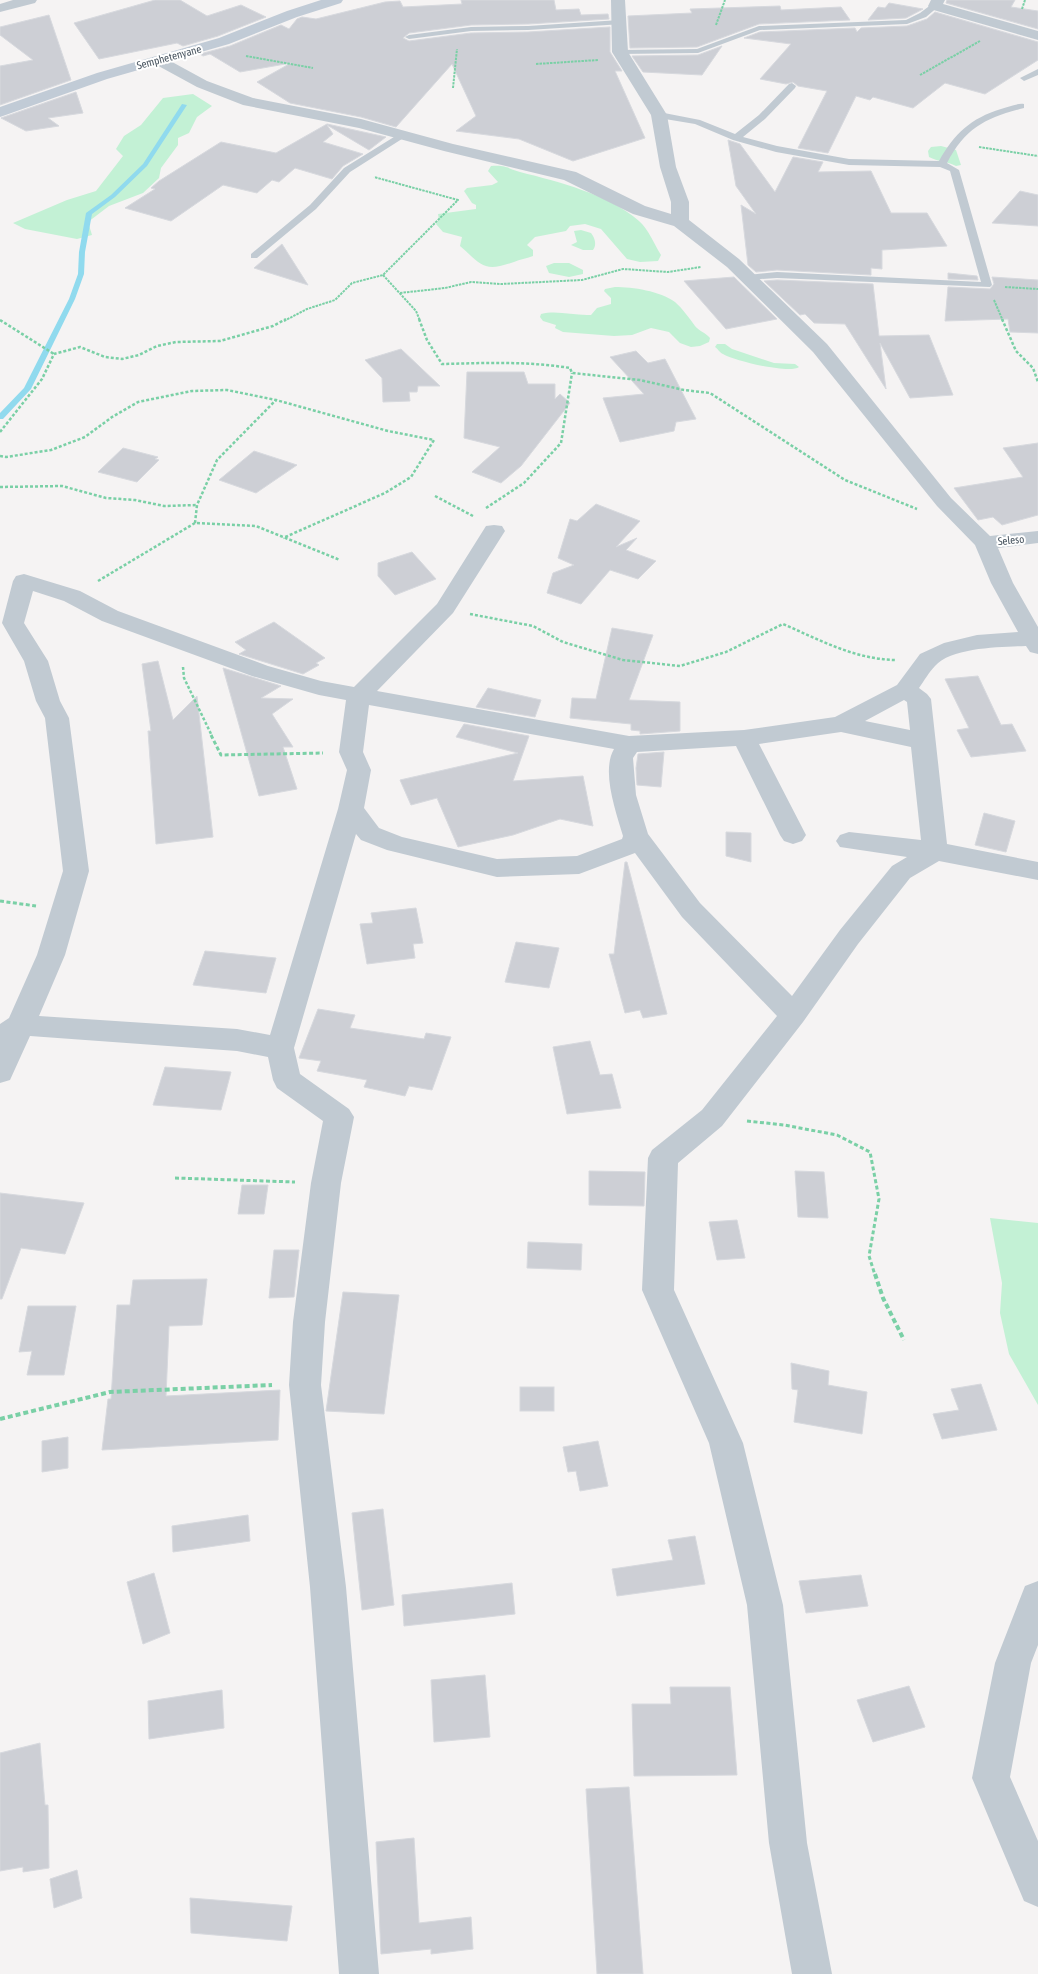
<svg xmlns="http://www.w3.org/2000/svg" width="1038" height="1974" font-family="'Asap Condensed',sans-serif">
<rect width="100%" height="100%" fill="#f5f3f3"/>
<g fill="#c3f1d5">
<path d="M193 94 212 106 197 117 189 133 178 138V145L161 168 159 178 143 193 109 206 88 222 92 235 77 239 25 229 13 223 67 200 96 191 123 156 116 149 124 136 141 125 163 98Z"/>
<path d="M941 146 956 150 961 165 956 166C947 161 938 162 929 157L928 151 931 147Z"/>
<path d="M491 166C507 165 506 168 520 172 559 182 608 194 639 221 649 230 654 244 661 255L658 261 640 262 627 259 601 229 585 224 570 226 566 231 535 237 527 245 533 250V256C526 259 520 259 514 262 483 273 482 265 460 246L462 237 443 232 436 224 439 220 438 214 476 209V205L472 203 464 191 467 188 492 185 498 182 488 171Z"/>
<path d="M581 230 591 233C595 238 597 245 593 250H583L571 245 577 242 574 231Z"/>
<path d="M554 263H569L583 270V274L569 277 549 273 546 266Z"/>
<path d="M615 287C633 287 660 291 675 302 683 309 689 318 695 326 699 331 706 333 710 338L709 342 700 346 691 347 680 343 669 332 651 328 632 335 614 336 563 332 555 328 556 325 543 321 540 317 541 314C558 310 574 316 591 315L597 308 611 304V298L604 291 605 289Z"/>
<path d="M717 344H725L732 349 774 363 795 364 799 367C790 374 734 361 723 354 720 353 718 349 715 347Z"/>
<path d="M990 1218 1038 1223V1405L1009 1354 1000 1313 1002 1283Z"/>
</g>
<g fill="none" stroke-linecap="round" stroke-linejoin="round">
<path fill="#90daee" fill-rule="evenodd" d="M182 104 187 105 147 166 115 197 92 214 85 252 84 274 75 299 31 389 3 419H0V413L24 388 69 299 78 274 79 252 86 213 111 195 143 164Z"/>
</g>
<g fill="#cdcfd5" stroke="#d7d9de">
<path d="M155 0H180L207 16 241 5 266 17 218 36 183 46 177 43 99 59 74 23Z"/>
<path d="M461 0H554L556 10 579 9 581 15 608 14 609 19 528 24 471 25 409 33 403 38 409 41 471 33 528 32 610 27V52L622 71H615L645 138 573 161 519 139 456 131 476 116 452 64 396 127 361 117 290 103 257 82 291 63 240 72 210 54 203 56 200 54 230 46 281 25 289 29 297 19 302 17 316 19 385 2 400 1 403 7 462 4Z"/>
<path d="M947 0H1015L1011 7 1038 11V29L946 3Z"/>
<path d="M889 3 923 9 906 18 868 20 878 7 885 8Z"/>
<path d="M780 6 781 10 841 7 850 20 759 24 697 47 630 48 628 16 692 13 690 9Z"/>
<path d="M935 12 1038 42V60L985 94 945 83 913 108 873 97 870 100 856 96 828 153 798 148 827 91 798 86 793 82 786 84 760 79 791 44 744 38 760 32 855 28 857 32 861 28 907 26 927 19Z"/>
<path d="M49 15 71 80 0 105V66L33 60 0 35V27Z"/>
<path d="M722 46 702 75 643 72 632 56 698 55Z"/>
<path d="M76 92 83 113 48 118 59 126 26 131 1 118Z"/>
<path d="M327 124 386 137 369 150 327 125 333 134 323 142 363 154 343 166 332 179 295 168 279 182 272 180 257 193 223 185 171 221 125 208 155 189 151 188 159 181 221 142 276 153Z"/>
<path d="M728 140 740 144 775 192 793 157 823 162 818 172 871 171 891 213H927L947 246 882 250V269L871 268V275L777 270 756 272 748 265 741 205 756 214 736 186Z"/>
<path d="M1020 191 1038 195V226L992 223Z"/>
<path d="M282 244 308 285 254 268Z"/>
<path d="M948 273 977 276 978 280 948 279Z"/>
<path d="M734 277 777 319 726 329 684 281Z"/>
<path d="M992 277 1038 280V333L1010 332 1008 319 945 321 948 287 990 289 994 284Z"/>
<path d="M777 280 873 284 879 336 929 335 953 395 910 398 880 343 886 389 845 324 814 323 805 314 800 315 764 281Z"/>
<path d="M401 349 440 386H418L417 392H409L410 401 383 402 382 378 365 360Z"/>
<path d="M636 351 648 363 665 359 696 419 676 422 674 431 620 442 603 398 644 394 610 357Z"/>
<path d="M467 372H524L528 384H555V399L560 394 570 403 521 466 501 483 472 472 500 447 464 438Z"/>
<path d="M1038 443V515L1002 525 993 517 978 520 954 488 1023 477 1003 448Z"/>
<path d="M123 448 158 457 155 459 159 460 137 482 98 472Z"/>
<path d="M254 451 297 465 256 493 219 480Z"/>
<path d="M596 504 640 521 616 547 637 538 626 550 656 561 638 579 610 570 581 604 547 593 553 573 574 565 558 558 570 519 577 521Z"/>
<path d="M412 552 436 579 395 595 378 576V563Z"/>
<path d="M274 622 325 658 316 663 319 665 303 674 239 654 246 650 235 642Z"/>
<path d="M612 628 653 635 629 700 680 702V731L640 734V731L631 730V724L570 718 572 698 596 699Z"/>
<path d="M158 661 173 720 197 696 213 837 156 844 148 731H151L142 664Z"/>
<path d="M223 668 281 686 261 698 293 699 272 714 293 747H283L297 789 259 796Z"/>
<path d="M978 676 1001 725 1012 724 1026 751 971 757 957 730 969 728 945 679Z"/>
<path d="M488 688 541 700 535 717 476 707Z"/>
<path d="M464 724 529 736 513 781 583 776 593 826 560 819 513 835 458 847 437 798 411 805 400 780 518 753 456 737Z"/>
<path d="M664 752 661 787 637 785 636 768 638 754Z"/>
<path d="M984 813 1015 821 1006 852 975 845Z"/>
<path d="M726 832 751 833V862L726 856Z"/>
<path d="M625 862H627L667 1014 643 1018 640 1010 625 1013 609 954H614Z"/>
<path d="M416 908 423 943 413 944 415 958 367 964 360 924 373 923 371 913Z"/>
<path d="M516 942 559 948 549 988 505 982Z"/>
<path d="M205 951 276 958 266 993 193 985Z"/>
<path d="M318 1009 355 1015 350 1028 424 1039 426 1033 451 1037 432 1090 409 1086 405 1096 364 1087 367 1080 317 1071 321 1061 299 1058Z"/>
<path d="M590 1041 600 1075 612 1074 621 1108 567 1114 553 1047Z"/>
<path d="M165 1067 231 1072 221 1110 153 1105Z"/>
<path d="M589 1171 645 1172 644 1206 589 1205Z"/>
<path d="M795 1171 824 1172 828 1218 798 1217Z"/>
<path d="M242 1185H268L264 1214H238Z"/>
<path d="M0 1193 84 1203 65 1254 21 1248 2 1299H0Z"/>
<path d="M737 1220 745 1258 717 1260 709 1222Z"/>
<path d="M528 1242 582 1244 581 1270 527 1268Z"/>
<path d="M274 1250H299L294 1297 269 1298Z"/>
<path d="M207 1279 202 1325 169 1326 166 1396 280 1390 278 1440 102 1450 108 1399H111L117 1305H130L133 1280Z"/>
<path d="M343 1292 399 1295 384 1414 326 1411Z"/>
<path d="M28 1306H76L64 1375H27L32 1351 19 1352Z"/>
<path d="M791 1363 829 1371 828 1385 867 1392 862 1434 794 1422 798 1390 792 1389Z"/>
<path d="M981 1384 997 1430 942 1439 933 1414 959 1410 951 1389Z"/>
<rect x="520" y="1387" width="34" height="24"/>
<path d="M68 1437V1468L42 1472V1441Z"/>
<path d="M598 1441 608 1486 580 1491 576 1471 568 1472 563 1447Z"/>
<path d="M383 1509 394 1605 362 1610 352 1513Z"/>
<path d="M248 1515 250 1541 173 1552 172 1526Z"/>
<path d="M695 1536 705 1584 617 1596 612 1569 673 1560 668 1540Z"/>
<path d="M154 1573 170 1633 143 1644 127 1582Z"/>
<path d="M861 1575 868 1606 806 1613 799 1581Z"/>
<path d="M512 1583 515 1614 404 1626 402 1595Z"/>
<path d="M485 1675 490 1737 434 1742 431 1680Z"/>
<path d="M909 1686 925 1727 873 1742 857 1700Z"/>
<path d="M670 1687H730L737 1775 634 1776 632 1704H671Z"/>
<path d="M222 1690 224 1728 149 1739 148 1701Z"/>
<path d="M40 1743 45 1805H48L49 1868 23 1872V1867L0 1871V1753Z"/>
<path d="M629 1787 643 1974H597L586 1789Z"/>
<path d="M414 1838 419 1923 471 1917 473 1949 431 1954V1949L381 1954 376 1842Z"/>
<path d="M77 1870 82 1898 54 1908 50 1879Z"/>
<path d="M190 1898 292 1906 287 1941 191 1933Z"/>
</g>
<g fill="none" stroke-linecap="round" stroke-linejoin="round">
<g stroke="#7ad0a6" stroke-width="2" stroke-dasharray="2.5 1" stroke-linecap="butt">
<path d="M1022 9 1025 0"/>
<path d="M716 25 725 0"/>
<path d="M246 56 313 68"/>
<path d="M536 64 598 60"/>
<path d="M920 75 980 41"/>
<path d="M453 88 457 49"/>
<path d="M979 147 1038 156"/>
<path d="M383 275 416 311 420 321"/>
<path d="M1005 287 1038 289"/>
<path d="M400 293 445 288 471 282 501 284 582 280 623 269 668 272 701 267"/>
<path d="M994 300 1003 321"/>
<path d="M284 321 307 309 335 300 352 283 383 275 458 200 374 177"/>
</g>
<g stroke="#7ad0a6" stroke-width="2.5" stroke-dasharray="3 2" stroke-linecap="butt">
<path d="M419 319 427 340 442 364C485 363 527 361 570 368L572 373 640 380 684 390 710 393 845 480 917 509"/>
<path d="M1002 319 1016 351 1033 368 1038 382"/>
<path d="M0 320 54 354"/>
<path d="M0 432 42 379 54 354 80 347 105 357 122 359 139 355 157 346 176 342 220 341 273 326 286 319"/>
<path d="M0 456 6 457 51 450 85 437 112 417 138 402 192 391 227 390 276 400 388 431 434 440 411 477 385 493 283 538"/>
<path d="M0 487 62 486 106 498 135 500 164 506 197 505"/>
<path d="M435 496 473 516"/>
<path d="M486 508 524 483 561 443 572 373"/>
<path d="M195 523 197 505 217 460 276 400"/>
<path d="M98 581 195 523 256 526 340 560"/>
<path d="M470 614 533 626 563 642 623 660 680 666 726 652 783 624C820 640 854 659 895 660"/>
<path d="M183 667 184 678 212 736"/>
</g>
<g stroke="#7ad0a6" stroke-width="3" stroke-dasharray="4 2.5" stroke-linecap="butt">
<path d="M211 735 221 755 323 753"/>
<path d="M0 901 36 906"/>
<path d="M747 1121 784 1125 837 1135 870 1152 879 1199 869 1256 875 1275"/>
<path d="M175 1178 295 1182"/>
</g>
<g stroke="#7ad0a6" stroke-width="4" stroke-dasharray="5 3" stroke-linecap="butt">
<path d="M875 1274 883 1298 904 1340"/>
<path d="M0 1419 110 1392 272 1385"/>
</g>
<g fill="#c1cad2" fill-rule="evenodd">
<path d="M932 4 939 6 926 17 907 24 760 30 698 53 620 54 616 52 620 50 697 49 759 26 906 20 920 13Z"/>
<path d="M620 20 624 22 623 24 528 30 471 31 409 39 405 37 409 35 471 27 528 26Z"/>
<path d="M1038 69V75L1024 81 1020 78Z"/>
<path d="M792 83 796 86 795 88 765 119 743 137 777 146 849 159 939 161C954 134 971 118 1001 109 1008 107 1017 103 1024 104V108C986 118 966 127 947 163L959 170 992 285 990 287 777 278 745 280V276L748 275 777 272 981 282 950 171 940 167 849 165 776 152 733 140 695 124 659 118 655 115 659 112 700 120 735 134 759 115 789 84Z"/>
<path d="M402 132 406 135 405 137 350 172 316 209 257 258H251V254L310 205 344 168Z"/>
</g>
<g fill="#c1cad2" fill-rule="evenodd">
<path d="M13 0H37L35 3 0 12V4Z"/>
<path d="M611 0H625L628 52 667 115 676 167 689 202V220L739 259 827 344 951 498 990 536 1038 531V543L998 548 1013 583 1038 627V654L1030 652 1026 646C1002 647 952 647 935 666 929 672 924 681 919 688L927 694 931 699 947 844 1038 862V880L939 861 910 878 858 944 803 1022 722 1126 678 1163 674 1290 743 1443 783 1605 807 1843 832 1974H792L769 1843 747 1605 709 1443 642 1290 648 1158 652 1150 702 1110 777 1016 682 917 635 853 579 874 497 877 387 850 361 840 356 834 294 1048 300 1074 349 1109 354 1117 341 1183 325 1322 321 1385 346 1587 379 1974H339L310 1587 289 1385 293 1322 311 1183 323 1121 277 1088 273 1080 268 1057 237 1051 30 1036 10 1080 0 1083V1024L9 1018 37 955 63 871 45 718 36 701 24 661 2 623 13 581 16 576 24 574 80 591 118 611 268 666 321 681 354 687 437 604 486 526 494 525 502 526 505 531 453 613 377 691 629 736 744 730 835 717 897 685 920 654 944 643 977 635 1018 632 991 583 975 545 937 506 813 352 727 267 674 226 633 214 564 180 444 151 359 128 243 105 197 87 153 63 150 60 153 57H163L207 81 253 98 361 119 453 144 576 172 645 206 671 214V202L660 167 651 115 612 52ZM33 591 64 601 102 621 252 676 319 695 346 700 339 752 347 770 338 809 270 1035 237 1029 39 1016 65 955 89 871 69 718 60 701 48 661 24 623ZM904 700 907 702 910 730 865 721ZM369 705 614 749C601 771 616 812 623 836L622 839 577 856 497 859 402 837 379 828 364 808 371 770 363 752ZM841 732 911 747 921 840 849 832 840 835 836 841 840 847 907 857 892 866 840 930 792 996 700 903 648 834 636 795 633 758 637 752 736 746 780 835 784 841 793 844 802 841 806 835 759 744Z"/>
<path d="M931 0H945L943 4 1038 31V40L930 9 928 6Z"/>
<path d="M1038 1581V1645L1031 1663 1010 1777 1038 1841V1907L1024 1901 972 1778 995 1663 1025 1586Z"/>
</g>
<path fill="#c1cbd6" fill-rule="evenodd" d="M321 0H343L341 3 297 17 229 44 107 79 0 117V107L97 73 219 38 287 11Z"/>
</g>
<g text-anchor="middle" stroke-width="4" stroke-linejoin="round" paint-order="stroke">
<g font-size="11" fill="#4a5661" stroke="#fff">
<text transform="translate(169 57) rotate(-15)" y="4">Semphetenyane</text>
<text transform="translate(1011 540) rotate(-6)" y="4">Seleso</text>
</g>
</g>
</svg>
